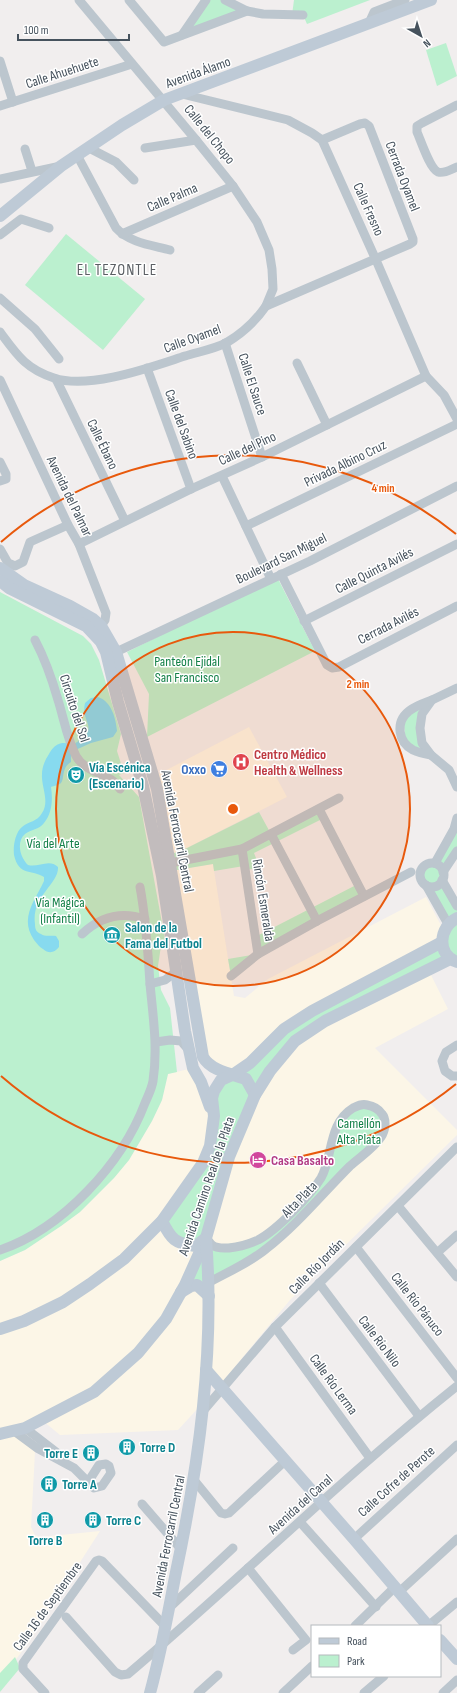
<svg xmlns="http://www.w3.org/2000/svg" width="457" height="1693" font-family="'Sofia Sans Condensed',sans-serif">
<rect width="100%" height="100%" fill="#f1eeee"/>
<g fill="#fcf6e7">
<path d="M249 727 287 797 187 848 169 855 153 777Z"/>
<path d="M213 864 234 996 245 998 268 979 426 897 444 931 443 934 234 1074 210 1065 171 871Z"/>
<path d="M428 969 448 1009 375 1048 457 1130V1135L290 1300 219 1386 207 1372 200 1406 178 1430 60 1435 42 1420 12 1432 35 1452 31 1527 35 1535 41 1537 100 1531 29 1642 17 1658 0 1675V1261L25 1250 61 1226 80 1212 114 1178 129 1160 152 1121 162 1100 168 1074 193 1068 214 1116 255 1095 295 1041Z"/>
</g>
<g fill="#bbf0cf">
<path d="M206 0H225L247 11 182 35Z"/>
<path d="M294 0H370L307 24 303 15H292Z"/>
<path d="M446 43 457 76 437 86 426 50Z"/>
<path d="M66 234 145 299 103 350 25 285Z"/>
<path d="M277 577 315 651 147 737 149 694 127 652Z"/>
<path d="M0 592 83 636 91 644 99 660 121 734 117 751 124 773 119 775 139 797 166 945 161 946 158 966 161 990 170 1008 177 1072 168 1074 162 1100 152 1121 129 1160 114 1178 80 1212 61 1226 25 1250 0 1261Z"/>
<path d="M420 706V728L431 755 406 744 403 717Z"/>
<path d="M319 809 324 818 254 853 260 868 245 870 244 866 214 871 213 864 171 871 169 855 187 848 259 812 271 834Z"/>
<path d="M457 818V851L443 877 457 906V962L454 961 295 1041 255 1095 206 1238 212 1246 258 1240 315 1187 329 1151 350 1110 375 1107 384 1129 289 1230 209 1283 191 1286 205 1239 184 1245 162 1221 203 1163 217 1085 284 1029 442 942 446 927 421 880C418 871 422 864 431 863Z"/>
<path d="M358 884 364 896 317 921 231 976 228 959 258 954 255 937Z"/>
<path d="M15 1657 20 1668 0 1692V1673Z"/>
</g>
<path fill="#87daef" d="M98 697C111 701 116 718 117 731L113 737 91 743 71 752V762C61 768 65 778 61 783 59 785 54 786 51 787 53 800 52 813 44 823 39 830 31 829 25 834 16 842 20 857 28 865 38 868 49 858 58 867 59 884 31 896 35 924 35 929 36 932 41 934 45 937 51 935 56 936L59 941V947C54 953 49 954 43 949 39 947 37 943 34 940 19 918 35 901 44 881V877C32 869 19 877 14 855 13 846 15 833 22 827 29 821 37 822 42 813 50 801 41 787 42 774 42 767 45 760 49 754 51 750 55 745 59 744 63 742 70 744 74 744 102 727 80 724 85 703L91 698Z"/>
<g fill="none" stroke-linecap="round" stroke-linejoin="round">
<g stroke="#bcc6ce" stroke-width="9">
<path d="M79 0 196 140 233 186 257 222 269 250 272 269 273 289 266 306"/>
<path d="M129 0 164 42 247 11 225 0"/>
<path d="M247 11 263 14 303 15"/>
<path d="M369 23 374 12 405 0"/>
<path d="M182 35 206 0"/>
<path d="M0 61 13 102"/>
<path d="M182 94 288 120 312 133 322 140 376 260 426 376 444 395 457 419"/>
<path d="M457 105 422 123 417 126V132C421 141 430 169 438 172 445 174 451 169 457 167"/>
<path d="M0 106 132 64"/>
<path d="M89 148 116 162 134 180"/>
<path d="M145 148 196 140"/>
<path d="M25 149 32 171"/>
<path d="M77 155 116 228C130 243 151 245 170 250"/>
<path d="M0 179 61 166"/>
<path d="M122 234 233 186"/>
<path d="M0 235 21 219 49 228"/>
<path d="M0 298 35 329 59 359"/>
<path d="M0 332C17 355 26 369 54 378 89 390 151 367 185 356 198 352 214 349 226 343 243 333 255 322 266 306L410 244 413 242V239L369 126 365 123 360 124 322 140"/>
<path d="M225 343 262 457"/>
<path d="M297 363 327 425"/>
<path d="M147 368 191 489"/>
<path d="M56 379 125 521"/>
<path d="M0 380 68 525 79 544 106 613 105 620 101 626"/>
<path d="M0 462 6 474V479L0 481"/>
<path d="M222 476 271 579"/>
<path d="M246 526 457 424"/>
<path d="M79 544 191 489 262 457 426 376"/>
<path d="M0 549 8 563 15 566 23 562 30 542 68 525"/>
<path d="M281 574 327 665 332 668 339 667 457 606"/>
<path d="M304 621 457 544"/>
<path d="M35 640C45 659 52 679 58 700 64 719 67 739 76 756 86 774 110 772 120 789"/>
<path d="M116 652 310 561 457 486"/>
<path d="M457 688 432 700 422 714 420 728 422 743 431 755 449 770 457 787"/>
<path d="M431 755C425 754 419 753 413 750 398 742 395 722 409 711 415 706 424 703 432 700"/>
<path d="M319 809 364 896"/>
<path d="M271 834 317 921"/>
<path d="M242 849 258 954"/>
<path d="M170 863 242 849 339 798"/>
<path d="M435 863 454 829 457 818"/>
<circle cx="432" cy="875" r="12"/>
<path d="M443 872 457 851"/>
<path d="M442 880 457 906"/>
<path d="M426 885 448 924"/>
<path d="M82 934C100 917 121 911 145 919"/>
<path d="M231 976 258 954 317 921 411 872"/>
<path d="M150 984 165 980 177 971"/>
<path d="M156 1042 170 1040 181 1041 188 1049"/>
<path d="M457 1045 446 1052 442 1061 445 1071 452 1076H457"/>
<path d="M398 1206 457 1277"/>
<path d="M206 1238C208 1240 210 1243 212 1245 217 1249 224 1248 229 1248 239 1247 249 1244 258 1240 277 1230 310 1196 321 1178 333 1157 328 1123 353 1108 357 1106 362 1103 367 1105 373 1106 378 1108 382 1114 387 1120 385 1131 381 1137 374 1148 360 1157 350 1166 322 1194 297 1225 266 1249 249 1263 228 1272 208 1283"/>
<path d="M356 1247 457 1378"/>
<path d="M0 1250C62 1229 122 1164 145 1103 148 1096 152 1088 153 1081 158 1048 153 1016 150 984 148 951 146 919 140 887"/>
<path d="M438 1252 457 1235"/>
<path d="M319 1283 419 1416"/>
<path d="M275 1327 370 1458"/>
<path d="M203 1411 275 1327 457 1147"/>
<path d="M25 1428 60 1455"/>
<path d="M14 1431 37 1448 74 1468 94 1488 102 1486 111 1473 109 1466 106 1464 99 1465 90 1479 89 1482"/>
<path d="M194 1480 221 1513 225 1514 229 1513 285 1461"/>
<path d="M142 1504 181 1549"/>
<path d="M300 1522 376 1607"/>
<path d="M354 1539 457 1445"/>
<path d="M248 1568 306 1640 293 1650"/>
<path d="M399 1592 457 1539"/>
<path d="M169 1608 233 1548"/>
<path d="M66 1617 115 1672 121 1675 128 1674C239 1580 343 1477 457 1386"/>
<path d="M355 1626 395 1587"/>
<path d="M428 1626 457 1602"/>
<path d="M45 1693 23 1669V1663L96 1561 99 1560 102 1561 165 1626"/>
<path d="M198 1693 218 1675"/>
<path d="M283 1693 312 1666"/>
<path d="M364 1693 384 1676"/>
<path d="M443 1693 457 1680"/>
</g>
<g stroke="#becad6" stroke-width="12">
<path d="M0 216 61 166 122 125 164 100 431 0"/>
<path d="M0 568 24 585 70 606 93 619 101 626 116 652 157 789 203 1057C211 1071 232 1074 246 1079L255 1095"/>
<path d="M0 581 9 588 86 626 101 642 106 652 118 702 143 786 162 876 185 1031 193 1068 201 1082 210 1107"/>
<path d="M457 962C436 954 439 927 457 918"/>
<path d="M162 1221C171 1239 175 1244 196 1246L206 1238"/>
<path d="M181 1292 191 1286 197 1285 209 1296"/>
<path d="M0 1329 24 1321 63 1302 90 1284 124 1259 162 1221 203 1163 210 1146 214 1116 212 1098 214 1091 221 1080 234 1074 250 1063 284 1029 312 1011 442 942"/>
<path d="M206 1370 354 1539 428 1626"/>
<path d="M0 1434 25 1428 94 1392 138 1353 166 1319 185 1285 206 1238 229 1157 255 1095 270 1071 295 1041 325 1021 450 959"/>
<path d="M440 1640 457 1659"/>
<path d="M150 1693C161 1653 168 1613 176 1572 199 1463 215 1351 206 1239"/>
</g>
</g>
<circle cx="233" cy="809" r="177" fill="#e8590c" fill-opacity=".12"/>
<g fill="none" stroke="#e8590c" stroke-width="2">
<circle cx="233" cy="809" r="177"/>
<path d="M456 1084A354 354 0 0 1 1 1076M1 542A354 354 0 0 1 456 534"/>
</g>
<defs>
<g id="hospital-disc" transform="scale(0.9)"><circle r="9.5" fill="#e0444e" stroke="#fff"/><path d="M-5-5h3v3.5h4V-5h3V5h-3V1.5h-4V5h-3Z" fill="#fff"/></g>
<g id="supermarket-disc" transform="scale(0.9)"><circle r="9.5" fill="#3f7fe0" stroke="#fff"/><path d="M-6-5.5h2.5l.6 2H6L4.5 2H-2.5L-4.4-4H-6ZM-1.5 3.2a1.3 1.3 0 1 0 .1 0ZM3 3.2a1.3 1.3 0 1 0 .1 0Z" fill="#fff"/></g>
<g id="theatre-disc" transform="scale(0.9)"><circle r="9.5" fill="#0f9aa8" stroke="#fff"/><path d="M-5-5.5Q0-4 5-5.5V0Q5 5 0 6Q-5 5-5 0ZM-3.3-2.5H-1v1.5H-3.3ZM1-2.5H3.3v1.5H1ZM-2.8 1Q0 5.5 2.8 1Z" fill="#fff"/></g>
<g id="museum-disc" transform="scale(0.9)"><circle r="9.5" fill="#0f9aa8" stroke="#fff"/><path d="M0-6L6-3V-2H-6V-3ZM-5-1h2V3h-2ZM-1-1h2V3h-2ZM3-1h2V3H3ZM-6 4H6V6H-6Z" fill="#fff"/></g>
<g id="hotel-disc" transform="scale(0.9)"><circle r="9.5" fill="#d1479c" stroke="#fff"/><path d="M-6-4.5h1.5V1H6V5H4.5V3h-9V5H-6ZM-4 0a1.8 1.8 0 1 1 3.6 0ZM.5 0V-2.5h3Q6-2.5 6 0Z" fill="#fff"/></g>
<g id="building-disc" transform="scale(0.9)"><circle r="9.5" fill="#0f9aa8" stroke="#fff"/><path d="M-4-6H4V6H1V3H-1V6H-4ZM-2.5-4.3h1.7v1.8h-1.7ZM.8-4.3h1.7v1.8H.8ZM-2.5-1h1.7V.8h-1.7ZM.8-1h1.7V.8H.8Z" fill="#fff"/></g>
</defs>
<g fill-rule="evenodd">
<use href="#hospital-disc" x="241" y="762"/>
<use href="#supermarket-disc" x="219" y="769"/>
<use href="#theatre-disc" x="76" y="775"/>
<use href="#museum-disc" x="112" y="935"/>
<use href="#hotel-disc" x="258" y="1160"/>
<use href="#building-disc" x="127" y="1447"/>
<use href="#building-disc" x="91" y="1453"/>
<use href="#building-disc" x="49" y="1484"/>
<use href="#building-disc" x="45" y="1520"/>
<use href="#building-disc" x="93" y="1520"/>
</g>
<g text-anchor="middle" stroke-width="3" stroke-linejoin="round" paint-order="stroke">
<g font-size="14" fill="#46525d" stroke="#fff">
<text transform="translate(62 72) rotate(-18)" y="5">Calle Ahuehuete</text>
<text transform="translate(198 72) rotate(-20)" y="5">Avenida Álamo</text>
<text transform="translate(210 134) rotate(51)" y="5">Calle del Chopo</text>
<text transform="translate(403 176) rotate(69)" y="5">Cerrada Oyamel</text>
<text transform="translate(172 197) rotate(-23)" y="5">Calle Palma</text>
<text transform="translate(369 209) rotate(66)" y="5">Calle Fresno</text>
<text transform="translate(192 338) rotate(-20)" y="5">Calle Oyamel</text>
<text transform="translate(253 384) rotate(72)" y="5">Calle El Sauce</text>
<text transform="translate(182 424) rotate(70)" y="5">Calle del Sabino</text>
<text transform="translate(103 444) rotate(64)" y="5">Calle Ébano</text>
<text transform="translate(247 448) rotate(-25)" y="5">Calle del Pino</text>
<text transform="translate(345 463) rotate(-26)" y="5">Privada Albino Cruz</text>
<text transform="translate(70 496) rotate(64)" y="5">Avenida del Palmar</text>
<text transform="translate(281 558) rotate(-26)" y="5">Boulevard San Miguel</text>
<text transform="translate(374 570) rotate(-27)" y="5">Calle Quinta Avilés</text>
<text transform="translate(388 625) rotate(-27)" y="5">Cerrada Avilés</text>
<text transform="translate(75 708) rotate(72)" y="5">Circuito del Sol</text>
<text transform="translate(178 831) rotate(79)" y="5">Avenida Ferrocarril Central</text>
<text transform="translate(264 900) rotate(81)" y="5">Rincón Esmeralda</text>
<text transform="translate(206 1186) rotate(-71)" y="5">Avenida Camino Real de la Plata</text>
<text transform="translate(299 1199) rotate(-46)" y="5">Alta Plata</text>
<text transform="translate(316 1266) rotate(-45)" y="5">Calle Río Jordán</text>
<text transform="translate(418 1304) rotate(52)" y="5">Calle Río Pánuco</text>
<text transform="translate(380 1341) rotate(53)" y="5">Calle Río Nilo</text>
<text transform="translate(334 1384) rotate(54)" y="5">Calle Río Lerma</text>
<text transform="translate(396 1481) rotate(-42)" y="5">Calle Cofre de Perote</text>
<text transform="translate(300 1504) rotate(-42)" y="5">Avenida del Canal</text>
<text transform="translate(168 1536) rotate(-79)" y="5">Avenida Ferrocarril Central</text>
<text transform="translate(47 1606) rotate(-54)" y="5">Calle 16 de Septiembre</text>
</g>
<g font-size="14" fill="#148149" stroke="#fff">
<text x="187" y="666">Panteón Ejidal<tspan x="187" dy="16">San Francisco</tspan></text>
<text x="53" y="848">Vía del Arte</text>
<text x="60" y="907">Vía Mágica<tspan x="60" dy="16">(Infantil)</tspan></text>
<text x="359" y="1128">Camellón<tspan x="359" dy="16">Alta Plata</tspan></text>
</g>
<g font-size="14" font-weight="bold" fill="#be3a42" stroke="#fff" text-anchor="start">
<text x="254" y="759">Centro Médico<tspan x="254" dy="16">Health &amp; Wellness</tspan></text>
</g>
<g font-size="14" font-weight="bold" fill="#0d838f" stroke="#fff" text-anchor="start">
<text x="89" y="772">Vía Escénica<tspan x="89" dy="16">(Escenario)</tspan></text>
<text x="125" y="932">Salon de la<tspan x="125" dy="16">Fama del Futbol</tspan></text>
<text x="140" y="1452">Torre D</text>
<text x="78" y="1458" text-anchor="end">Torre E</text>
<text x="62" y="1489">Torre A</text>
<text x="106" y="1525">Torre C</text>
<text x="45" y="1545" text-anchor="middle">Torre B</text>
</g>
<g font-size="14" font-weight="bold" fill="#366cbe" stroke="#fff" text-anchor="end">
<text x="206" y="774">Oxxo</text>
</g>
<g font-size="14" font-weight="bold" fill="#b23c85" stroke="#fff" text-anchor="start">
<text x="271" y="1165">Casa Basalto</text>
</g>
<g font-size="16" letter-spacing="1" fill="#5b5f64" stroke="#fff">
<text x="117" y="275">EL TEZONTLE</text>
</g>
</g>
<circle cx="233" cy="809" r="6" fill="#e8590c" stroke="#fff" stroke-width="2"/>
<g font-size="12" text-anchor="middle" font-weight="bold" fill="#e8590c" stroke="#fff" stroke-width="3" stroke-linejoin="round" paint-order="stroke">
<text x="383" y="492">4 min</text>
<text x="358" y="688">2 min</text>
</g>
<rect x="311" y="1625" width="130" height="52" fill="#ffffff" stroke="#b5babe"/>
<rect x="319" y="1638" width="20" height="6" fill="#becad6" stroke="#b5babe"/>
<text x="347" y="1645" font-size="12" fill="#46525d">Road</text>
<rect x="319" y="1655" width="20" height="12" fill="#bbf0cf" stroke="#b5babe"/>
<text x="347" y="1665" font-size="12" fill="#46525d">Park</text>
<g transform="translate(421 36) rotate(141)" stroke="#ffffff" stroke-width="3" paint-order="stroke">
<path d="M0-3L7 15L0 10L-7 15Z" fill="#46525d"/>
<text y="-6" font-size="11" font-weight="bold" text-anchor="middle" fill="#46525d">N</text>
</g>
<path d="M18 34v6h111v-6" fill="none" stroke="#46525d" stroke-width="2"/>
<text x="24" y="34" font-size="12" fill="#46525d" stroke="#ffffff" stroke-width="3" paint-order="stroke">100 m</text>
</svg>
